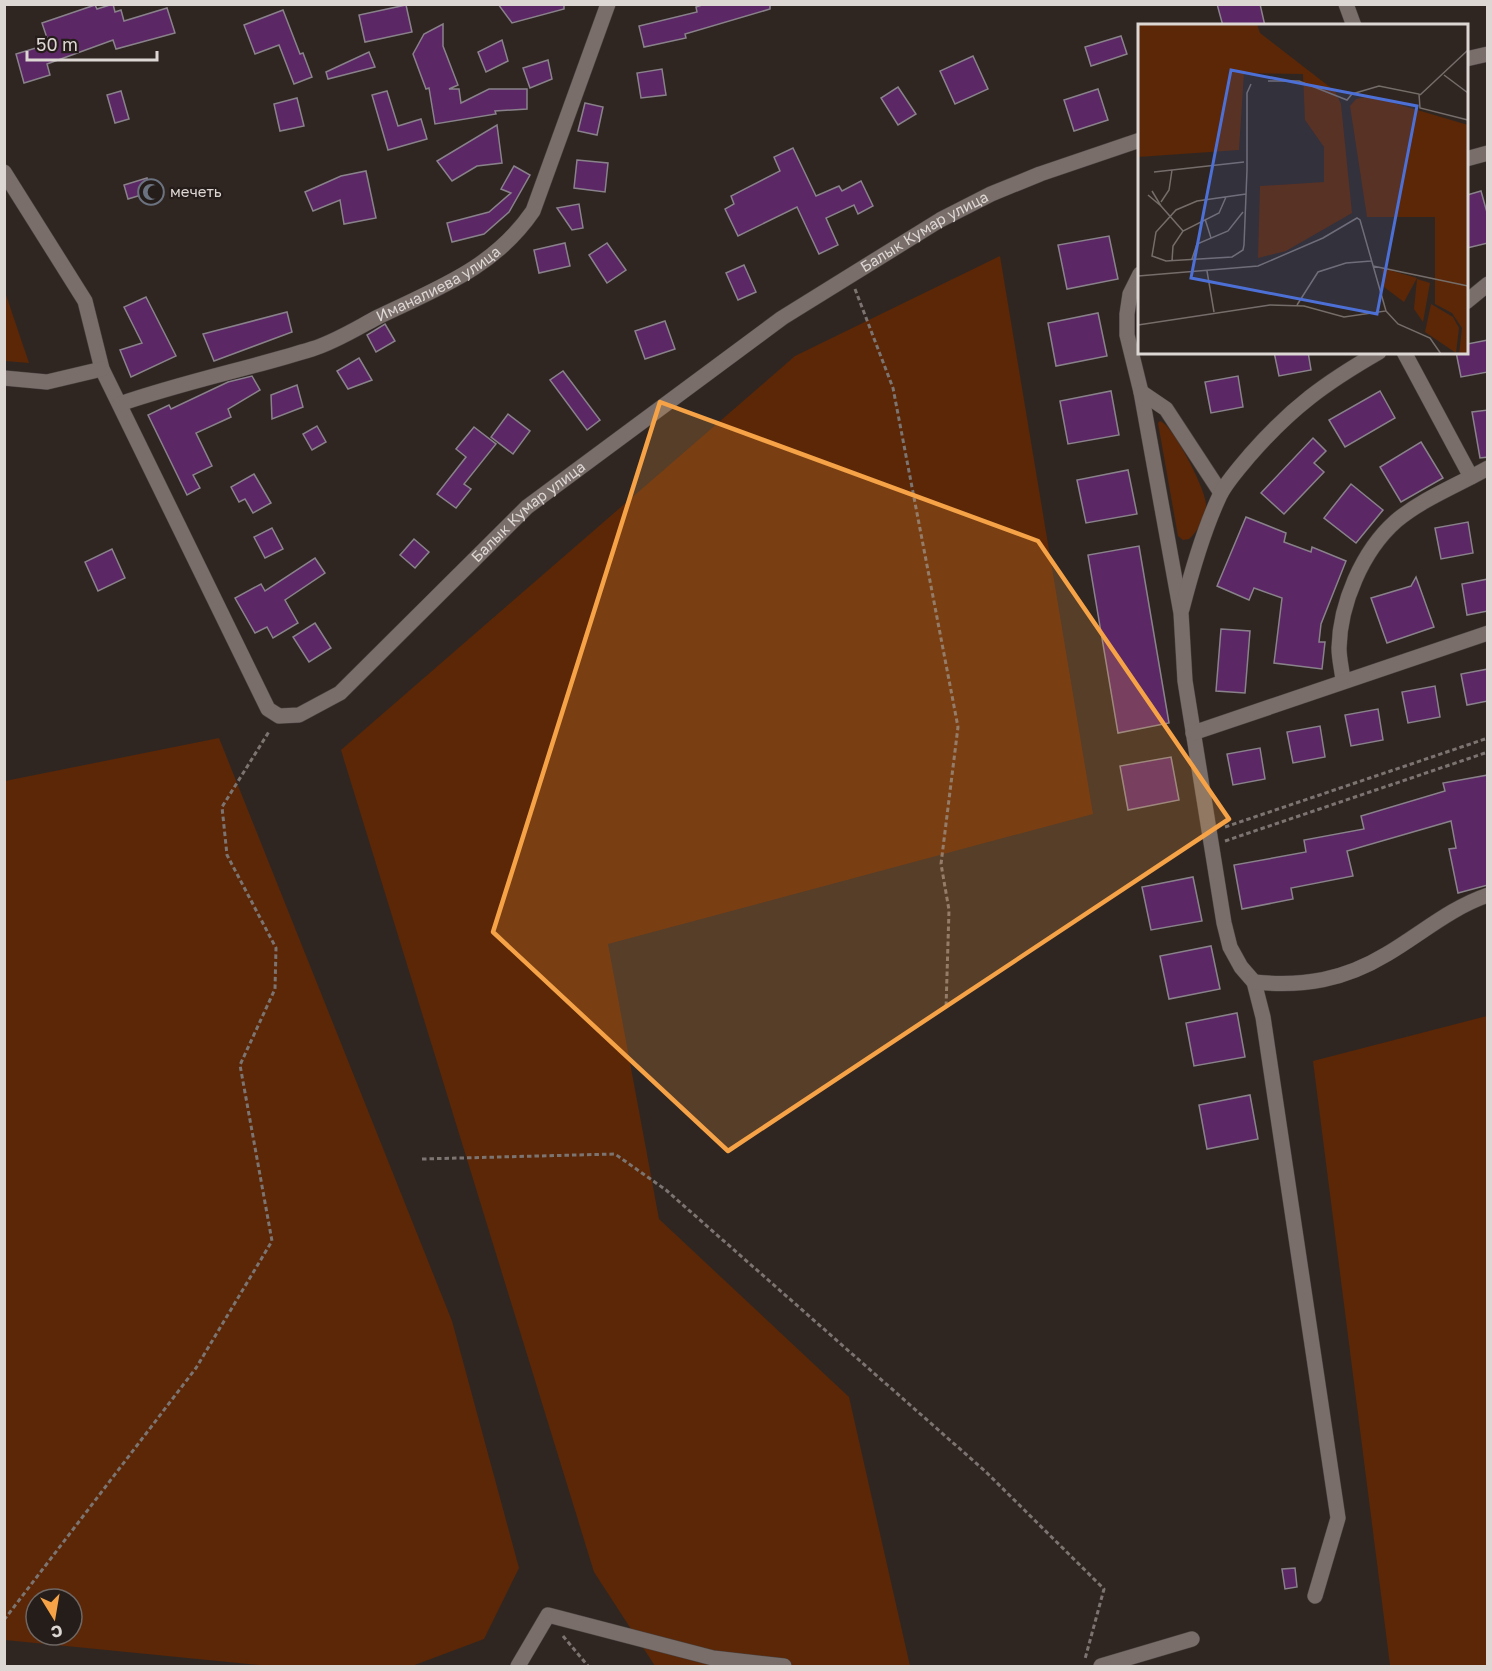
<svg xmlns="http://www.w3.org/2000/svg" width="1492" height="1671" font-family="'Golos Text',sans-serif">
<rect width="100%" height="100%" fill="#2f2622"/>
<g fill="#5b2707" fill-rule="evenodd">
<path d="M1000 256 1093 814 608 944 659 1219 849 1397 910 1666H655L594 1572 341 750 795 356Z"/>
<path d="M4 292H5L29 363 5 361Z"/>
<path d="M1160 421C1172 424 1207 491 1206 506 1205 518 1198 531 1189 539L1183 540 1178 536 1158 423Z"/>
<path d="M219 738 452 1321 519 1568 484 1639 412 1666H270L5 1640V781ZM36 1599H72V1635H36Z"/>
<path d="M1487 1016V1666H1385L1390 1665 1313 1061Z"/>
</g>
<g fill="#5b2765" stroke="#89828a" stroke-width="1.5">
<path d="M113 4 115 12 121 10 124 21 167 8 175 33 116 49 113 40 47 64 50 75 24 83 16 54 49 44 42 23 95 5 97 9Z"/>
<path d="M498 4H564V9L512 23Z"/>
<path d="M705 4H770V9L685 34 686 38 644 47 639 26 697 12 696 7Z"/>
<path d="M1217 4H1260L1265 26H1223Z"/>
<path d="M406 5 412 32 365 42 359 15Z"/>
<path d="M283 10 300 54 303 53 312 77 294 84 279 45 255 54 244 25Z"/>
<path d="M443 24V46L458 85 449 89H459L461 103 489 89H527V109L495 111 496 114 435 124 429 88 426 89 413 54 424 34Z"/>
<path d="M1121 36 1127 54 1091 66 1085 47Z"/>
<path d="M502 40 508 61 486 72 478 52Z"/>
<path d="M369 52 375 67 328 79 326 72Z"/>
<path d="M973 56 988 89 955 104 940 71Z"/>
<path d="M548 60 552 79 530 88 523 68Z"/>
<path d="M662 69 666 95 641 98 637 73Z"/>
<path d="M898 87 916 114 898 125 881 98Z"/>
<path d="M1098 89 1108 120 1074 131 1064 100Z"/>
<path d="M121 91 129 119 115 123 107 95Z"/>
<path d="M387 91 398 126 421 119 427 139 388 150 372 95Z"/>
<path d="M297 98 304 126 280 131 274 104Z"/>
<path d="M585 103 603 107 597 135 578 131Z"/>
<path d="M497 125 502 163 477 166 452 181 437 161Z"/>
<path d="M793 148 816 196 839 186 842 191 861 181 873 206 858 214 854 205 826 218 838 245 819 254 797 207 738 236 725 209 734 204 731 196 780 171 774 157Z"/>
<path d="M577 160 608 163 605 192 574 188Z"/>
<path d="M514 166 530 175 509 212 484 234 452 242 447 223 489 212 511 193 501 189Z"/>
<path d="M366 171 376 218 344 224 340 200 313 211 305 192 341 176Z"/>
<path d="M147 178 151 192 128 199 124 185Z"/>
<path d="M1481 191 1488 216V243L1467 248V195Z"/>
<path d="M579 204 583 228 572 230 557 208Z"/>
<path d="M1109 236 1118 279 1067 289 1058 245Z"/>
<path d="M565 243 570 266 539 273 534 250Z"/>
<path d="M607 243 626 270 607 283 589 255Z"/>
<path d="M744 265 756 292 738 300 726 273Z"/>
<path d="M146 297 176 356 131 377 120 350 142 343 124 307Z"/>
<path d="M287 312 292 332 214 361 203 334Z"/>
<path d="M1098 313 1107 356 1056 366 1048 323Z"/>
<path d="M665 321 675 349 645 359 635 331Z"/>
<path d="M385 324 395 341 376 352 367 335Z"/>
<path d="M1488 340V372L1461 377 1456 352H1467V344Z"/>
<path d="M1274 352H1308L1311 370 1279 376Z"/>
<path d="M359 358 372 380 348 389 337 371Z"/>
<path d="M563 371 600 420 587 430 550 380Z"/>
<path d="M252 376 260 390 228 409 231 417 196 433 212 466 193 475 200 488 187 495 148 415 169 405 171 409 228 382Z"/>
<path d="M1238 376 1243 407 1211 413 1205 382Z"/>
<path d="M297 385 303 407 272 419 271 395Z"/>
<path d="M1111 391 1119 435 1068 444 1060 401Z"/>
<path d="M1380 391 1395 418 1345 447 1329 420Z"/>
<path d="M1488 410V457L1480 458 1472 412Z"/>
<path d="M508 414 530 431 513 454 491 437Z"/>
<path d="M317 426 326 442 312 450 303 434Z"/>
<path d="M474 427 496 444 464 484 471 489 456 508 437 494 466 457 456 449Z"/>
<path d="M1313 438 1326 451 1314 463 1324 472 1284 514 1261 493Z"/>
<path d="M1421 442 1443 478 1401 502 1380 467Z"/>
<path d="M1128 470 1137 514 1086 523 1077 480Z"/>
<path d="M254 474 271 503 253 513 245 499 239 502 231 487Z"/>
<path d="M1351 484 1383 510 1356 543 1324 518Z"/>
<path d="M1246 517 1286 533 1284 542 1311 552 1312 547 1346 561 1321 624 1319 642H1325L1322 669 1274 663 1282 598 1254 588 1249 600 1217 586Z"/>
<path d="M1468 522 1473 553 1441 559 1435 528Z"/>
<path d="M272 528 283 549 265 558 254 537Z"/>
<path d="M414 539 429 552 415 568 400 555Z"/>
<path d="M1139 546 1169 723 1118 733 1088 555Z"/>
<path d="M112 549 125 578 98 591 85 562Z"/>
<path d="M315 558 325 573 285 600 298 623 273 638 267 627 255 633 235 598 261 584 265 591Z"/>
<path d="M1416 577 1434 627 1387 643 1371 598 1411 586Z"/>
<path d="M1488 579V611L1467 615 1462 584Z"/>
<path d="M315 623 331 648 309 662 293 637Z"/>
<path d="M1221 629 1250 631 1245 693 1216 691Z"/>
<path d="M1488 669V701L1467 705 1461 674Z"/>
<path d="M1435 686 1440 717 1408 723 1402 692Z"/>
<path d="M1378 709 1383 740 1351 746 1345 715Z"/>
<path d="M1320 726 1325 757 1293 763 1287 732Z"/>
<path d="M1260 748 1265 779 1233 785 1227 754Z"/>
<path d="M1171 757 1179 800 1128 810 1120 766Z"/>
<path d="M1488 775V885L1458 893 1449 849 1456 848 1451 821 1347 851 1353 876 1291 888 1293 899 1242 909 1234 865 1306 852 1304 840 1364 829 1361 816 1445 791 1443 783Z"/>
<path d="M1193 877 1202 921 1151 930 1142 887Z"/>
<path d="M1211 946 1220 989 1169 999 1160 956Z"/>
<path d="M1237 1013 1245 1057 1194 1066 1186 1023Z"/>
<path d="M1250 1095 1258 1139 1207 1149 1199 1105Z"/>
<path d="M1295 1568 1297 1587 1285 1589 1282 1569Z"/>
</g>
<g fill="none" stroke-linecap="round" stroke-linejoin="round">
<g stroke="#4a4340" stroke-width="16">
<g id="minor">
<path d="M1346 4 1354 26"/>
<path d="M1466 59 1488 54"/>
<path d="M1466 159 1488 153"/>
<path id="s1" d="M4 172 85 301 102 369 268 709 279 716 299 715 340 693 527 507 782 318 940 220 991 194 1040 174 1140 140"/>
<path d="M1140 274 1130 294 1127 314V335L1141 392 1181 613 1185 681 1224 923 1230 947 1241 967 1254 982 1263 1017 1338 1518 1315 1596"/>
<path d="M1466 302 1488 284"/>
<path d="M1404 352 1471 477"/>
<path d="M4 378 47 382 102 369"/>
<path d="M1141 392 1166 409 1221 493"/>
<path id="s2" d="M120 404C183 382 248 369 312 349 335 342 357 328 378 317 438 288 494 268 533 211L608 4"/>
<path d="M1182 609C1192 570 1203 531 1220 495 1227 481 1240 467 1250 455 1291 408 1325 383 1379 352"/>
<path d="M1343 680C1342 670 1339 659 1339 648 1340 604 1362 551 1396 521 1422 499 1458 485 1488 468"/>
<path d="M1193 733 1488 633"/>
<path d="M1254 982C1304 987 1344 980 1387 954 1421 934 1450 908 1488 895"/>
<path d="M518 1666 548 1615 713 1658 784 1666"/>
<path d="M1101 1666 1192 1639"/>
</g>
</g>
<g stroke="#7c7471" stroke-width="3" stroke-dasharray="4.5 3" stroke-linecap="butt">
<path d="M855 289 893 388 958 727 941 864 949 910 946 1008"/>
<path d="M1225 827 1488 738"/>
<path d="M1225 841 1488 752"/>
<path d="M422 1159 615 1154 666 1190 985 1471 1104 1589 1085 1659"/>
<path d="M4 1620 196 1368 272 1241 240 1065 275 989 276 948 227 855 222 807 270 730"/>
<path d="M563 1636 588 1666"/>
</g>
<use href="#minor" stroke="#796e6a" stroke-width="15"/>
</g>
<path fill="#f6a246" fill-opacity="0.2" stroke="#f6a246" stroke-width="4.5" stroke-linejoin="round" d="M660 402 1038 541 1229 819 728 1151 493 932Z"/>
<defs>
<g id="mosque-ring" transform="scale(1.35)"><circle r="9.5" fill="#251d19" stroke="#6b7280" stroke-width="1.5"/><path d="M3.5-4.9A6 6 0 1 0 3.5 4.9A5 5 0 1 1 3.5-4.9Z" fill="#6b7280"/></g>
</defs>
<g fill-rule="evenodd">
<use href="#mosque-ring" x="151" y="192"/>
</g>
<g text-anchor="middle" stroke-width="4.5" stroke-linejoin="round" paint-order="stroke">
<g font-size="15" fill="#ddd7d4" stroke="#251d19" text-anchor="start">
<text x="170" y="197">мечеть</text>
</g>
<g font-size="15" fill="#ddd7d4" stroke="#251d19">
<text dy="5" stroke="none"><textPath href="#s1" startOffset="1428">Балык Кумар улица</textPath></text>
<text dy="5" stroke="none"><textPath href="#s2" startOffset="342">Иманалиева улица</textPath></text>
<text dy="5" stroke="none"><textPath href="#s1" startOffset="942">Балык Кумар улица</textPath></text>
</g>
</g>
<g transform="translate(1138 24)">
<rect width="330" height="330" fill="#2f2622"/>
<path d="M0 0H119L122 9 197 67 203 80 214 189 148 227 120 234 122 162 186 158V123L167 96 165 50 106 49 101 126 0 133ZM232 72 330 101V330H321L324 304 314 289 297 280V193H229L212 82 218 75ZM244 244 279 254 266 278 246 263ZM279 255 292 259 285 298 276 285ZM293 280 315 293 321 304 318 329 287 308Z" fill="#5b2707"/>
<path fill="none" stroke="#756d69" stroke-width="1.5" d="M306 51 330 69M130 57H161L209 76 214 70 241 62 281 70 282 84 330 96M282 71 330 26M16 148 106 138M108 170 59 177 38 186 18 208 14 232 28 237 94 233 105 226 106 221 109 146V69L113 60M10 171 23 182 14 167M23 178 31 166 34 146M23 182 45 207M67 195 73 214M54 235 59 220 90 207 105 188M34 237 35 222 45 207 81 189 88 173M235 242 330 262M69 247 76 288M0 252 120 242 185 214 219 194 222 196 248 287 206 293 166 282 132 281 0 301M159 281 180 248 208 239 233 237M248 287 260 300 292 314 303 330"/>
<path fill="#4d70d7" fill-opacity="0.15" stroke="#4d70d7" stroke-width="3" d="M93 46 279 82 239 290 53 254Z"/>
<rect width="330" height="330" fill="none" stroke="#ddd7d4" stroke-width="3"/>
</g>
<rect width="1492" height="1671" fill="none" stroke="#ddd7d4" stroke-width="12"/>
<g transform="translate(54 1617) rotate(169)"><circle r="28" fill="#251d19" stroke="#6f6764" stroke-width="1.5"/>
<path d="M0-4.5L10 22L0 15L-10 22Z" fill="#f6a246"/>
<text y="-9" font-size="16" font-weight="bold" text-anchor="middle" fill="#ddd7d4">С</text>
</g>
<path d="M27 51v9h130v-9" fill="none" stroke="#ddd7d4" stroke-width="3"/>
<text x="36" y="51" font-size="18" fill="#ddd7d4" stroke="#251d19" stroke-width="4.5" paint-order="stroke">50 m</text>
</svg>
